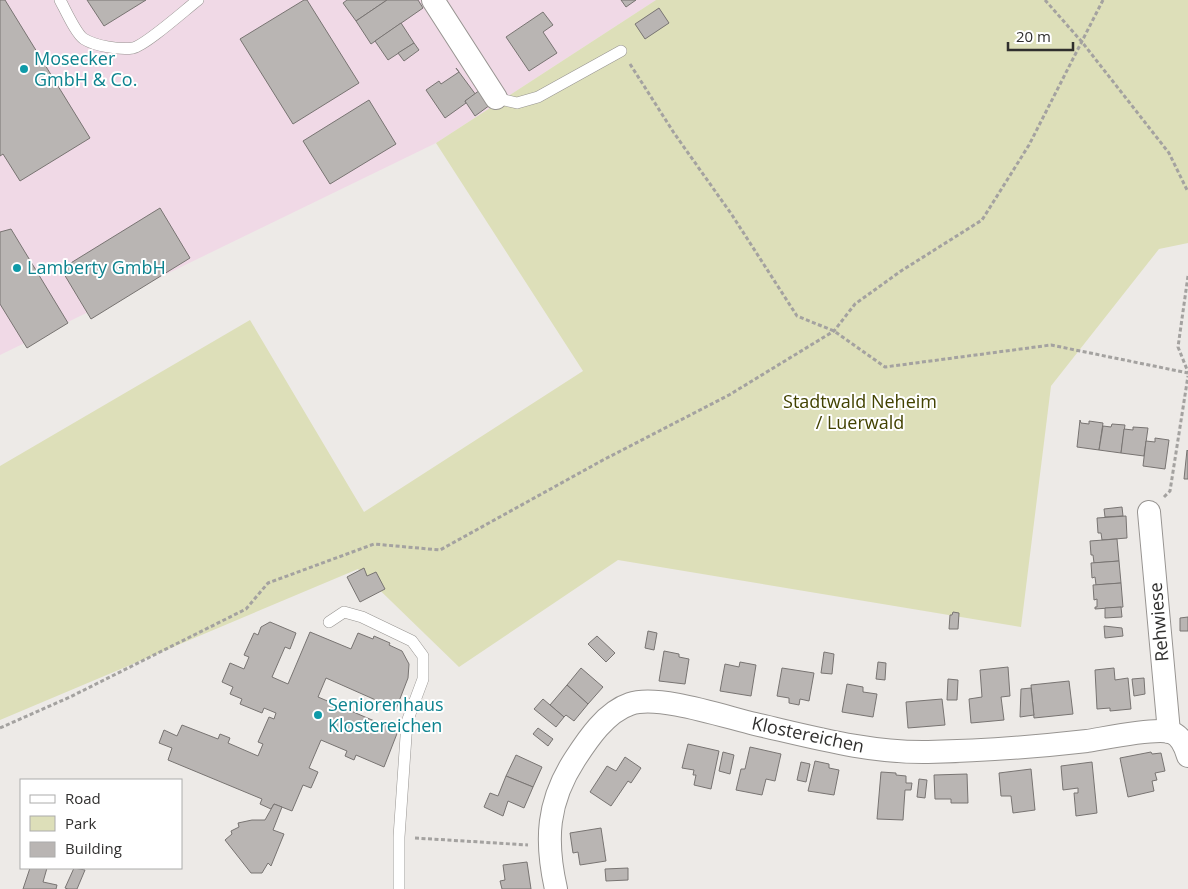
<svg xmlns="http://www.w3.org/2000/svg" width="1188" height="889" font-family="'Open Sans',sans-serif">
<rect width="100%" height="100%" fill="#edeae7"/>
<path fill="#f0d9e6" d="M0 0H656L436 143 0 355Z"/>
<path fill="#dddfb9" d="M656 0H1188V243L1159 249 1051 386 1021 627 618 560 459 667 358 569 0 720V466L250 320 364 512 583 371 436 143Z"/>
<g fill="#b9b5b3" stroke="#787472">
<path d="M0 0H5L90 138 20 181 3 154 0 156Z"/>
<path d="M87 0H146L104 26Z"/>
<path d="M304 0H307L359 83 293 124 240 39Z"/>
<path d="M347 0H387L356 21 343 3Z"/>
<path d="M387 0H418L423 8 371 44 356 21Z"/>
<path d="M621 0H636L626 7Z"/>
<path d="M659 8 669 23 645 39 635 24Z"/>
<path d="M543 12 553 25 543 32 557 53 529 71 506 37Z"/>
<path d="M401 23 414 43 388 60 375 41Z"/>
<path d="M414 43 419 50 404 61 398 53Z"/>
<path d="M456 68 476 95 465 101 466 103 445 118 426 90 439 81 441 84 459 72Z"/>
<path d="M480 90 490 105 475 116 465 101Z"/>
<path d="M369 100 396 144 330 184 303 141Z"/>
<path d="M160 208 190 258 91 319 61 269Z"/>
<path d="M11 229 68 323 27 348 0 304V232Z"/>
<path d="M1080 420 1081 423 1089 424V421L1103 423 1099 450 1077 447Z"/>
<path d="M1112 424 1125 425 1121 453 1099 450 1103 426 1111 427Z"/>
<path d="M1133 427 1148 428 1144 456 1121 453 1124 429 1133 430Z"/>
<path d="M1155 438 1169 440 1165 469 1143 466 1146 441 1155 442Z"/>
<path d="M1187 450 1188 451V479H1184Z"/>
<path d="M1122 507 1123 516 1105 517 1104 509Z"/>
<path d="M1126 516 1127 538 1102 540 1101 533H1098L1097 518Z"/>
<path d="M1117 539 1119 561 1094 563 1093 555H1091L1090 541Z"/>
<path d="M1119 561 1121 583 1096 585 1095 577 1092 578 1091 563Z"/>
<path d="M364 568 367 576 376 572 385 589 360 602 347 577Z"/>
<path d="M1121 583 1123 607 1095 609V607H1097V599L1094 600 1093 585Z"/>
<path d="M1121 607 1122 617 1105 618V608Z"/>
<path d="M953 612 959 613 958 629H949L950 615H952Z"/>
<path d="M1188 617V631H1180V618Z"/>
<path d="M270 622 296 633 290 649 285 647 272 677 288 684 310 632 351 649 358 633 373 639 374 636 390 643 389 645 402 651 409 664 408 678 396 709 326 678 318 697 398 731 384 767 356 755 354 760 345 756 347 751 321 740 309 768 318 772 311 788 303 785 292 811 274 804 271 809 260 804 262 799 168 760 172 748 159 743 164 730 177 736 182 725 218 739 220 734 230 738 228 743 258 756 263 744 258 742 269 717 274 719 276 713 264 708 262 713 240 704 242 699 230 694 233 687 222 682 230 663 244 669 249 657 244 655 254 633 258 635 261 627Z"/>
<path d="M1104 626 1122 628 1123 636 1105 638Z"/>
<path d="M648 631 657 633 654 650 645 648Z"/>
<path d="M597 636 615 653 606 662 588 644Z"/>
<path d="M664 651 679 654V657L689 659 685 684 659 681Z"/>
<path d="M824 652 834 654 832 674 821 673Z"/>
<path d="M740 662 756 665 751 696 720 691 725 664 739 667Z"/>
<path d="M878 662 886 663 885 680 876 679Z"/>
<path d="M1008 667 1010 696 1001 697 1004 720 971 723 969 699 982 697 980 670Z"/>
<path d="M581 668 603 687 588 704 567 685Z"/>
<path d="M782 668 814 673 809 701 800 699 799 705 789 703V698L777 696Z"/>
<path d="M1114 668 1115 680 1128 678 1131 709 1110 711V708L1097 709 1095 670Z"/>
<path d="M1144 678 1145 694 1134 696 1132 679Z"/>
<path d="M948 679 958 680 957 700H947Z"/>
<path d="M1069 681 1073 714 1034 718 1031 685Z"/>
<path d="M847 684 863 687V692L877 694 873 717 842 712Z"/>
<path d="M567 685 588 704 574 721 566 715 564 717 550 705Z"/>
<path d="M1031 688 1034 715 1020 717 1021 689Z"/>
<path d="M543 699 564 717 556 727 534 709Z"/>
<path d="M942 699 945 725 908 728 906 702Z"/>
<path d="M538 728 553 739 548 746 533 734Z"/>
<path d="M688 744 719 751 711 789 694 785 696 775H693L694 770 682 768Z"/>
<path d="M750 747 781 754 775 781 766 779 762 795 736 790 741 769H745Z"/>
<path d="M723 752 734 755 730 774 719 771Z"/>
<path d="M1151 752 1152 754 1161 753 1165 771 1155 773 1157 780 1152 781 1154 791 1128 797 1120 758Z"/>
<path d="M516 755 542 767 533 787 506 776Z"/>
<path d="M625 757 641 768 631 783 628 781 611 806 590 792 607 766 616 771Z"/>
<path d="M815 761 829 764V768L839 770 834 795 808 791Z"/>
<path d="M801 762 810 764 806 782 797 780Z"/>
<path d="M1092 762 1097 813 1076 816 1074 793H1078V788L1063 790 1061 766Z"/>
<path d="M1031 769 1035 810 1013 813 1011 796H1001L999 773Z"/>
<path d="M881 772 896 773V775L906 776V783H912L911 790H905L903 820 877 819Z"/>
<path d="M967 774 968 803H951V799H935L934 775Z"/>
<path d="M506 776 533 787 524 808 508 801 503 816 484 807 490 793 498 796Z"/>
<path d="M919 779 927 780 925 798 917 797Z"/>
<path d="M274 804 282 807 273 830 284 834 271 866 268 863 262 873H251L225 840 232 834 231 831 239 827 238 823 252 820H265Z"/>
<path d="M601 828 606 861 580 865 578 852 573 853 570 833Z"/>
<path d="M527 862 531 889H502L500 881 505 880 503 865Z"/>
<path d="M30 868H47L43 882 57 885 56 889H23Z"/>
<path d="M74 868 85 870 77 889H68L65 888Z"/>
<path d="M628 868V880L606 881 605 869Z"/>
</g>
<g fill="none" stroke-linecap="round" stroke-linejoin="round">
<g stroke="#979491" stroke-width="12">
<g id="lane">
<path d="M60 0C65 9 76 34 84 39 95 46 120 50 133 48 146 45 185 10 198 0"/>
<path d="M496 98 517 103 538 97 621 51"/>
<path d="M329 622 344 612 362 617 412 641 423 656V679L407 722 399 837V889"/>
</g>
</g>
<g stroke="#979491" stroke-width="24">
<g id="street">
<path d="M433 0 496 98"/>
<path d="M1149 512 1169 732"/>
<path d="M556 889C545 840 547 802 575 759 588 739 606 712 630 704 658 694 725 717 755 724 812 737 869 753 928 752 980 751 1034 747 1087 741 1106 738 1153 728 1170 732 1181 735 1185 746 1188 756"/>
</g>
</g>
<g stroke="#a4a2a0" stroke-width="3" stroke-dasharray="4 2.5" stroke-linecap="butt">
<path d="M1045 0 1082 42 1169 153 1188 192"/>
<path d="M630 64 674 133 732 215 797 316 834 331 885 367 1051 345 1188 373"/>
<path d="M1188 276 1178 347 1188 372"/>
<path d="M1164 497 1170 491 1188 376"/>
<path d="M0 728 70 697 246 609 268 583 374 544 440 550 603 460 729 395 834 331 855 304 901 271 982 220 1029 145 1103 0"/>
<path d="M415 838 528 845"/>
</g>
<use href="#lane" stroke="#fff" stroke-width="11"/>
<use href="#street" stroke="#fff" stroke-width="22"/>
</g>
<g fill="#0f9aa8" stroke="#fff" stroke-width="2">
<circle cx="24" cy="69" r="5"/>
<circle cx="17" cy="268" r="5"/>
<circle cx="318" cy="715" r="5"/>
</g>
<g text-anchor="middle" stroke-width="4" stroke-linejoin="round" paint-order="stroke">
<g font-size="18" fill="#0d838f" stroke="#fff" text-anchor="start">
<text x="34" y="65">Mosecker<tspan x="34" dy="21">GmbH &amp; Co.</tspan></text>
<text x="27" y="274">Lamberty GmbH</text>
<text x="328" y="711">Seniorenhaus<tspan x="328" dy="21">Klostereichen</tspan></text>
</g>
<g font-size="18" fill="#424201" stroke="#fff">
<text x="860" y="408">Stadtwald Neheim<tspan x="860" dy="21">/ Luerwald</tspan></text>
</g>
<g font-size="18" fill="#302f2e" stroke="#fff">
<text transform="translate(1159 622) rotate(-95)" y="6">Rehwiese</text>
<text transform="translate(808 735) rotate(12)" y="6">Klostereichen</text>
</g>
</g>
<rect x="20" y="779" width="162" height="90" fill="#ffffff" stroke="#acacab"/>
<rect x="30" y="795" width="25" height="8" fill="#ffffff" stroke="#acacab"/>
<text x="65" y="804" font-size="15" fill="#302f2e">Road</text>
<rect x="30" y="816" width="25" height="15" fill="#dddfb9" stroke="#acacab"/>
<text x="65" y="829" font-size="15" fill="#302f2e">Park</text>
<rect x="30" y="842" width="25" height="15" fill="#b9b5b3" stroke="#acacab"/>
<text x="65" y="854" font-size="15" fill="#302f2e">Building</text>
<path d="M1008 42v8h65v-8" fill="none" stroke="#302f2e" stroke-width="2.5"/>
<text x="1016" y="42" font-size="15" fill="#302f2e" stroke="#ffffff" stroke-width="4" paint-order="stroke">20 m</text>
</svg>
